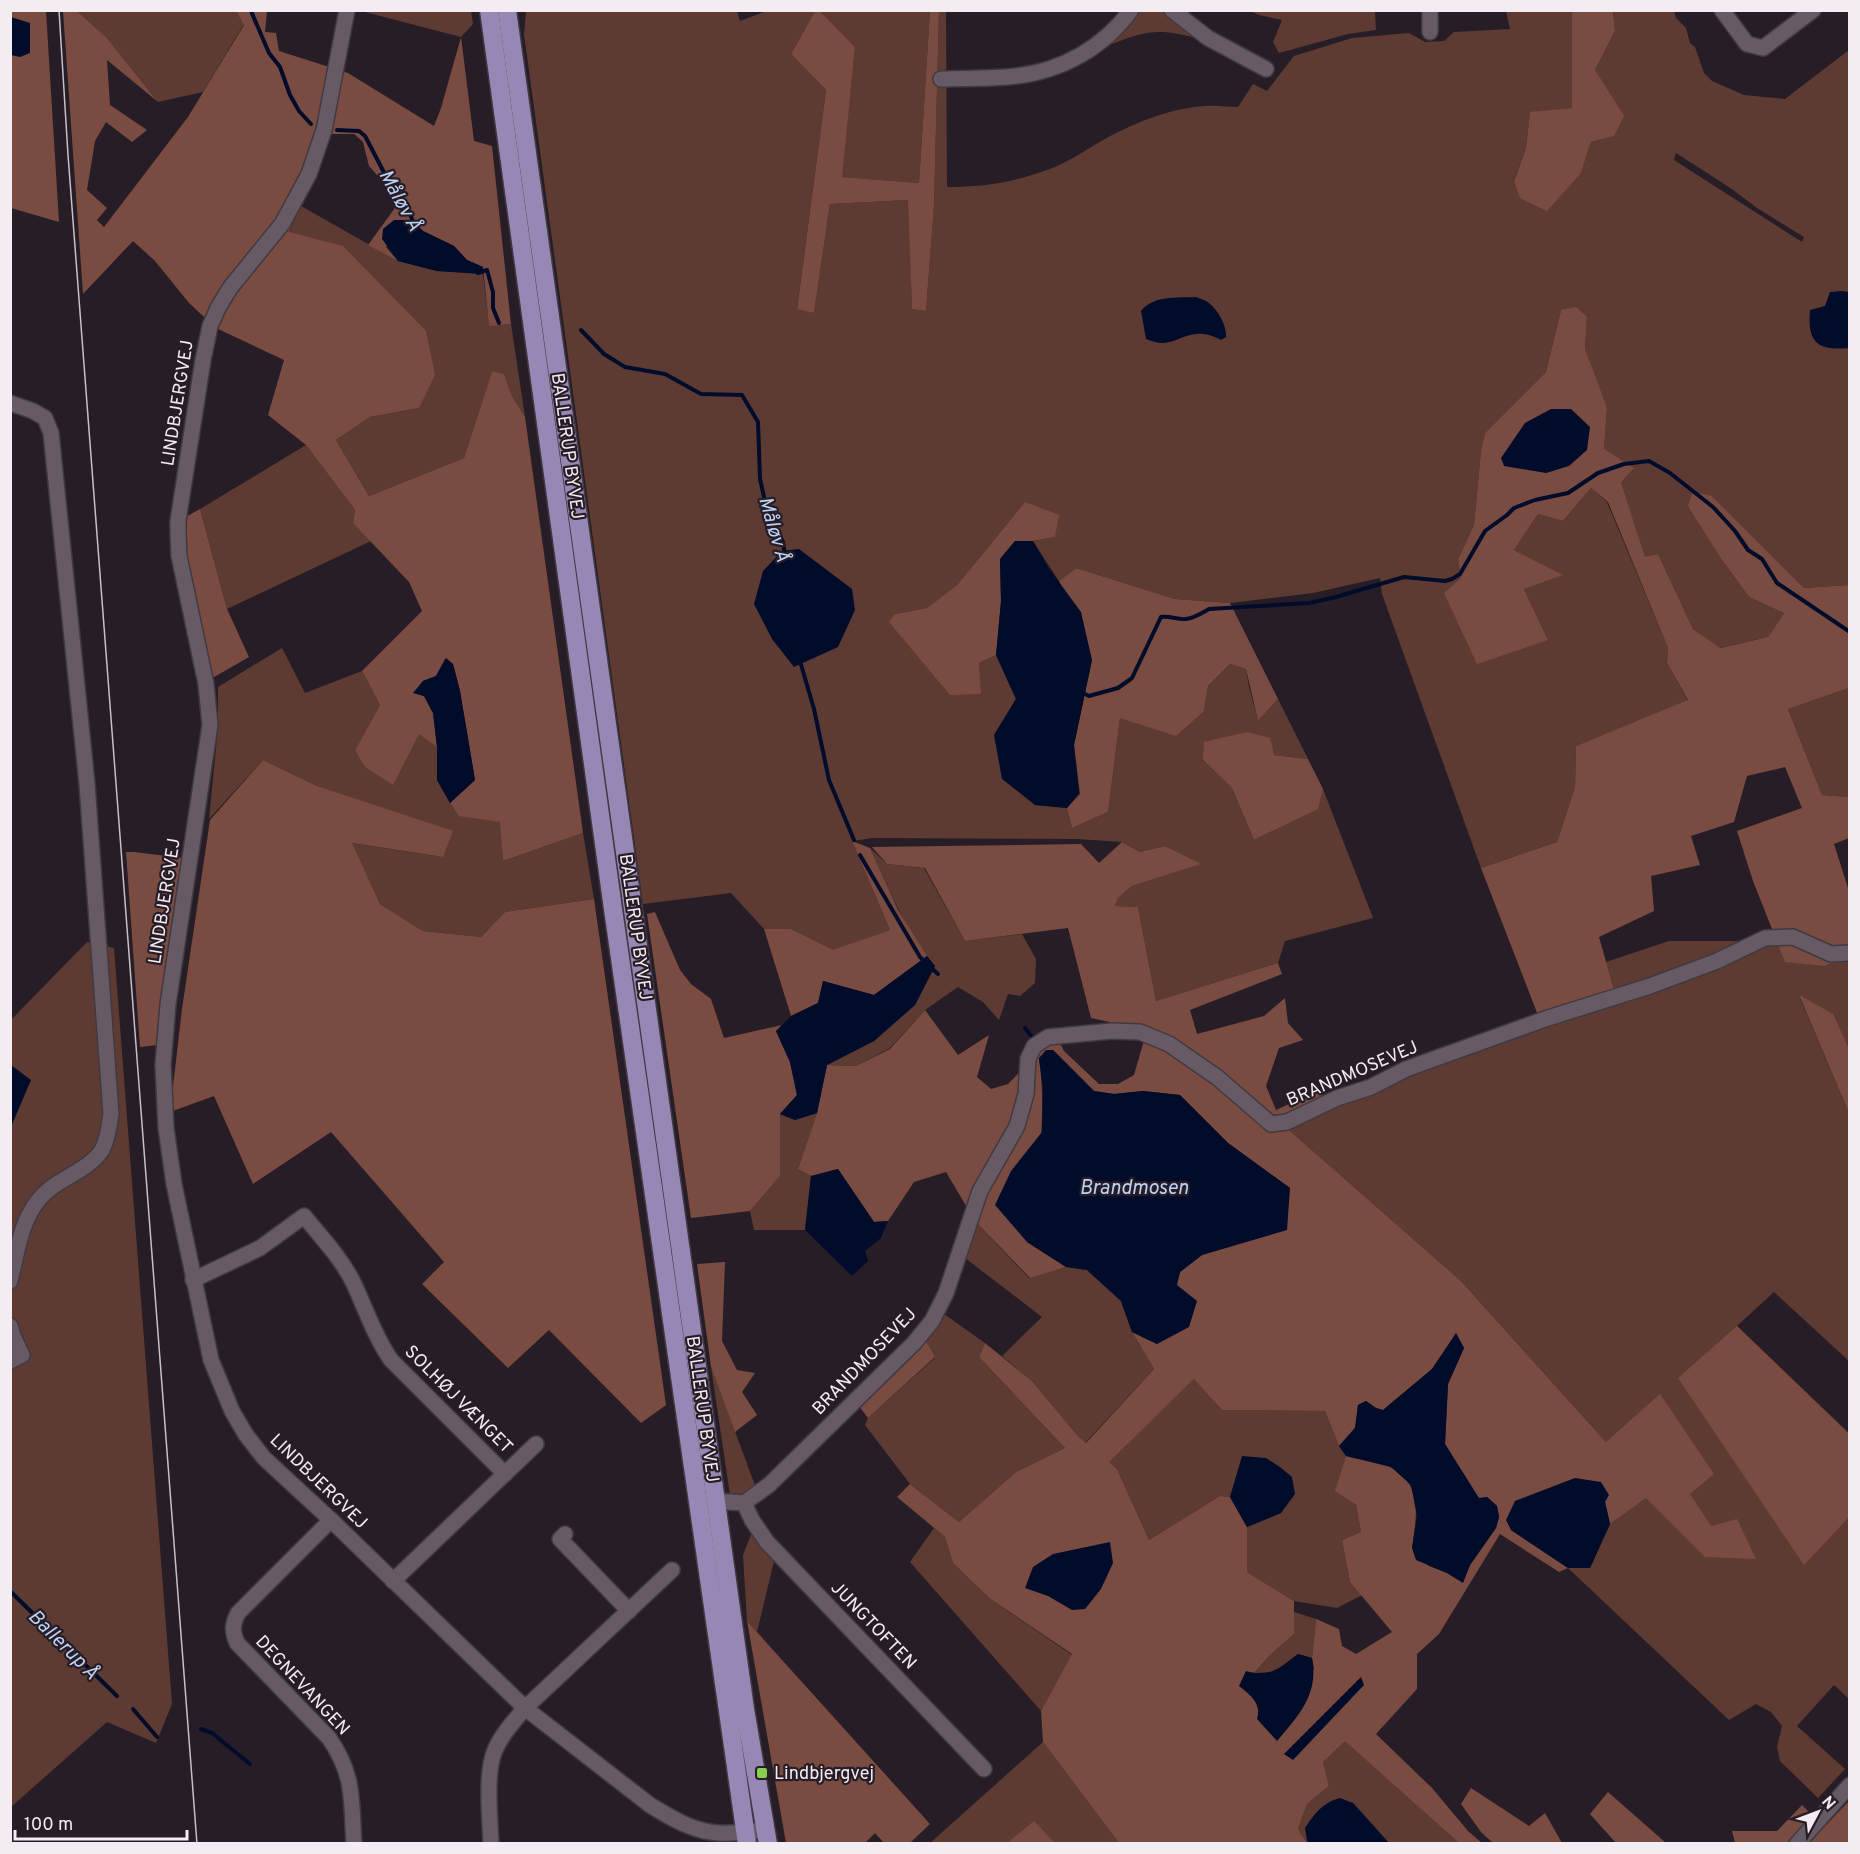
<svg xmlns="http://www.w3.org/2000/svg" width="1860" height="1854" font-family="Overpass,sans-serif">
<rect width="100%" height="100%" fill="#271d26"/>
<g fill="#5e3b32" fill-rule="evenodd">
<path d="M77 11H236L244 24 203 92 158 102 107 38Z"/>
<path d="M361 11H471L473 24 461 37Z"/>
<path d="M526 11H737L740 21 767 11H815L791 54 826 90 797 308 814 313 830 204 909 200 912 309 926 311 934 206 939 11H946L947 187C984 187 1015 182 1050 169 1068 162 1086 150 1103 140 1134 123 1170 108 1206 106 1217 105 1228 107 1238 107L1253 84 1267 91 1294 56 1352 38 1409 33 1425 42 1444 41 1454 32 1510 29 1506 11H1575L1572 13V108L1530 113 1526 148 1514 180 1581 173 1591 142 1613 136 1595 70 1615 31 1613 11H1674L1676 18 1686 28 1690 43 1695 47 1704 73 1712 81 1744 95 1785 99 1849 50V585L1804 588 1712 496 1722 560 1749 597 1784 613 1768 637 1719 648 1693 629 1658 554 1645 558 1621 482 1604 450 1607 408 1595 380 1585 349 1587 317 1561 310 1546 372 1485 433 1481 450 1474 525 1458 559 1461 578 1548 640 1524 589 1562 575 1514 550 1538 514 1563 521 1591 488 1607 502 1668 648 1667 663 1688 701 1576 746 1575 787 1557 842 1481 868 1382 594 1380 578 1313 593 1230 603 1175 599 1076 568 1059 581 1033 541 1055 537 1025 502 958 584 927 608 895 614 979 663 996 655 1016 699 994 735 1035 805 1067 808 1072 828 1108 812 1120 718 1204 711 1208 686 1230 664 1246 669 1249 687 1258 721 1278 699 1308 759 1274 755 1203 760 1232 788 1254 840 1317 809 1323 789 1373 918 1285 941 1278 963 1156 1001 1138 907 1115 906 1118 898 1132 886 1200 864 1165 846 1140 852 1122 842 1077 839 873 838 852 841 890 930 833 951 791 929H764L731 893 643 904 524 34ZM1676 153 1732 189 1757 208 1804 237 1802 242 1674 160Z"/>
<path d="M820 11H930L919 183 841 177 855 47Z"/>
<path d="M1139 11H1163L1182 28 1196 38C1156 28 1147 31 1109 45L1134 18Z"/>
<path d="M1250 11H1375L1376 30 1348 34 1279 53 1273 42 1282 20 1259 15Z"/>
<path d="M301 206 398 261 437 271 483 274 489 325 511 324 525 417 512 396 504 374 492 371 464 458 369 496 336 440 370 417 419 408 289 233Z"/>
<path d="M306 445 355 510 353 523 371 541 227 609 200 509Z"/>
<path d="M282 648 305 693 362 671 380 705 355 750 420 733 437 747V780L450 803 459 815 501 822 503 861 583 833 594 899 505 912 481 937 423 931 380 904 351 843 442 857 317 786 263 760 209 819 218 728V687Z"/>
<path d="M1849 688V797L1822 795 1788 709Z"/>
<path d="M870 848 887 864 924 868 965 941 1022 934 1036 959 1035 983 1020 996 1008 994 999 1020 983 1002 958 987 925 1010 890 1048 856 1066 827 1065 874 1041 915 1005 935 966C906 932 889 889 870 848Z"/>
<path d="M1669 941H1776L1849 955V1049L1799 996 1849 1113V1361L1774 1292 1737 1326 1849 1433V1699L1834 1685 1797 1726 1845 1769 1818 1798 1780 1761 1777 1747 1782 1726 1771 1712 1756 1704 1729 1720 1568 1568H1590L1610 1524 1645 1498 1606 1442 1461 1281 1289 1130C1390 1069 1506 1037 1617 999L1606 962Z"/>
<path d="M87 942 114 948 172 1704 156 1743 107 1722 11 1807V1020Z"/>
<path d="M817 1113 798 1169 811 1176 805 1230H754L750 1211 780 1176V1114L795 1120Z"/>
<path d="M975 1221 1029 1278 1066 1267 1087 1270 1121 1301 1132 1332 1154 1369 1085 1443 1078 1436 1032 1381 1002 1356 1042 1317 965 1258Z"/>
<path d="M944 1314 985 1343 979 1357 1065 1448 1016 1472 959 1522 910 1484 865 1425 868 1418 935 1358 922 1334Z"/>
<path d="M711 1367 756 1488 742 1496 730 1495Z"/>
<path d="M1195 1378 1222 1410 1325 1411 1339 1446 1346 1456 1336 1491 1356 1505 1361 1532 1342 1540 1350 1582 1362 1595 1337 1608 1294 1601 1247 1572V1527L1281 1513 1243 1456 1230 1497 1220 1496 1149 1540 1117 1469 1108 1462Z"/>
<path d="M934 1528 945 1537 953 1563 989 1598 1072 1655 1041 1711 910 1562Z"/>
<path d="M752 1532 775 1557 757 1632 747 1621 743 1555Z"/>
<path d="M1294 1612 1316 1619 1312 1658 1298 1654 1274 1672 1254 1673 1269 1656 1294 1634Z"/>
<path d="M1345 1740 1459 1843H1389L1353 1803 1305 1827 1307 1843 1298 1829 1307 1804 1329 1786 1323 1762Z"/>
<path d="M1043 1742 1119 1843H1055L1034 1822 1007 1843 929 1844Z"/>
</g>
<g fill="#7a4c41" fill-rule="evenodd">
<path d="M10 11H46L59 222 11 208Z"/>
<path d="M63 11H77L107 38 158 102 107 60 110 105 147 130 132 142 106 122 95 141 87 190 107 208 97 220 104 227 188 117 244 25 236 11H267L265 32 276 33 279 51 348 73 434 126 441 108 461 37 474 141 492 146 511 324 489 326 483 267 467 260 454 246 423 231 412 220H404L386 247 398 261 368 245 400 201 369 166 363 142 354 134H327L317 172 289 232 343 246 426 331 435 375 419 408 370 417 336 440 369 496 464 458 492 371 504 374 512 396 525 417 583 833 503 861 500 822 459 816 450 803 475 780 460 691 453 664 445 659 436 676 423 681 414 693 424 696 433 713 437 747 419 734 393 785 365 767 355 750 380 705 362 671 422 611 409 582 353 523 355 510 306 445 268 415 284 360 216 328 189 303 155 261 133 241 83 294Z"/>
<path d="M815 11H820L855 47 842 177 919 183 930 11H939L934 206 926 311 912 309 908 200 830 204 814 313 797 309 826 90 791 54Z"/>
<path d="M1575 11H1613L1615 31 1595 70 1624 116 1614 136 1591 142 1581 173 1547 211 1520 198 1514 181 1526 148 1530 112 1572 108V13Z"/>
<path d="M1576 307 1587 317 1585 349 1607 408 1604 449 1634 468 1621 482 1645 557 1658 554 1693 629 1720 648 1768 637 1784 613 1749 597 1722 560 1688 506 1693 492 1712 496 1804 588 1849 585V688L1788 709 1822 795 1849 797V838L1834 844 1849 891V955L1824 966 1785 962 1753 881 1737 831 1802 808 1785 767 1747 776 1734 822 1691 836 1700 865 1651 876 1654 911 1599 937 1617 1000 1541 1023 1481 868 1557 842 1575 787 1576 746 1688 700 1667 663 1668 648 1608 502 1591 488 1563 521 1538 514 1514 550 1563 575 1524 589 1548 640 1477 664 1444 593 1461 578 1458 559 1474 525 1481 450 1485 433 1546 372 1561 310Z"/>
<path d="M1025 502 1059 515 1055 537 1033 541H1015L1000 559 1001 601 996 655 979 663 981 694 950 695 889 622 895 614 927 608 958 584Z"/>
<path d="M200 509 227 609 249 657 209 680 181 554 182 519Z"/>
<path d="M1076 568 1175 599 1230 603 1278 699 1258 721 1246 669 1230 664 1208 686 1204 711 1176 736 1120 718 1108 812 1072 828 1067 808 1080 794 1074 745 1092 660 1059 581Z"/>
<path d="M1247 732 1270 738 1274 755 1308 759 1323 789 1318 809 1254 840 1232 788 1203 760 1204 742Z"/>
<path d="M263 760 317 786 453 831 443 857 352 843 380 904 423 931 481 937 505 912 594 899 666 1405 641 1423 549 1330 508 1368 422 1284 444 1262 331 1132 253 1184 214 1096 170 1112 182 1009 210 820Z"/>
<path d="M852 841 870 848 898 910 927 956 874 995 823 981 818 1003 791 1016 764 929H791L833 950 890 930Z"/>
<path d="M1122 842 1140 852 1165 846 1201 864 1132 886 1118 898 1115 906 1138 907 1156 1001 1278 963 1282 974 1190 1010 1197 1034 1264 1016 1285 998 1288 1023 1303 1040 1279 1048 1266 1086 1276 1110 1322 1089 1323 1097 1279 1116 1289 1130 1461 1281 1606 1442 1660 1394 1714 1474 1690 1494 1711 1526 1737 1519 1756 1559 1705 1557 1646 1498 1610 1524 1605 1502 1511 1530 1568 1568 1559 1572 1500 1534 1439 1634 1417 1654V1689L1376 1734 1432 1788 1468 1831 1482 1843H1459L1345 1741 1323 1762 1329 1786 1307 1804 1298 1829 1307 1843H1119L1043 1742 1041 1711 1072 1654 989 1598 953 1563 945 1537 897 1497 910 1484 959 1522 1016 1472 1065 1448 979 1357 985 1343 1032 1381 1078 1436 1086 1443 1154 1369 1132 1332 1157 1344 1180 1272 1202 1255 1234 1245 1290 1188 1228 1143 1180 1095 1143 1091 1114 1094 1094 1091 1053 1050 1039 1059C1048 1121 1036 1180 1027 1242L1066 1267 1030 1278 975 1221 946 1172 914 1182 888 1221 874 1222 838 1169 811 1176 798 1169 817 1113 827 1065 856 1066 890 1049 925 1010 958 1055 989 1035 977 1077 991 1089 1008 1084 1049 1042 1059 1041 1064 1051 1099 1084H1118L1134 1075 1147 1030 1091 1018 1068 928 965 941 925 868 887 864 872 847 1081 844 1099 863ZM1456 1334 1464 1348 1448 1384 1445 1444 1479 1499 1487 1497 1497 1506 1499 1517 1496 1528 1470 1565 1463 1582 1447 1573 1429 1566 1412 1548C1416 1517 1424 1487 1392 1468 1385 1463 1356 1459 1346 1456L1335 1491 1356 1505 1361 1532 1342 1540 1350 1582 1392 1632 1356 1654 1342 1646 1339 1629 1316 1619 1312 1658 1314 1669 1259 1712 1255 1698 1254 1673 1269 1656 1294 1634V1601L1247 1572V1527L1230 1497 1220 1496 1149 1540 1117 1469 1109 1462 1194 1379 1222 1410 1325 1411 1339 1446 1355 1428 1358 1405 1366 1401 1376 1408 1383 1410 1432 1369Z"/>
<path d="M126 852H134L183 858 158 1045 140 1047Z"/>
<path d="M655 912 680 970 691 984 711 999 724 1038 782 1025 776 1031 790 1062 797 1095 780 1114V1176L750 1211 691 1218 647 914Z"/>
<path d="M1799 995 1833 1014 1849 1049V1113Z"/>
<path d="M725 1262 722 1341 737 1370 755 1373 742 1392 757 1415 735 1432 711 1367 697 1264Z"/>
<path d="M1737 1326 1849 1434V1517L1804 1565 1678 1378Z"/>
<path d="M922 1334 935 1357 868 1418 856 1402Z"/>
<path d="M747 1621 930 1824 910 1843H884L875 1833 865 1843H786Z"/>
<path d="M1471 1788 1529 1826 1545 1813 1562 1843H1493L1481 1832 1461 1804Z"/>
<path d="M1608 1792 1666 1843H1616L1590 1814Z"/>
<path d="M1849 1801V1843H1809Z"/>
<path d="M1802 1805 1813 1816 1787 1843H1735L1732 1831H1777Z"/>
<path d="M1034 1821 1055 1843H1007Z"/>
</g>
<g fill="#010c2b">
<path d="M11 17 30 23V53L20 57 11 55Z"/>
<path d="M394 220H412L423 231 454 246 467 260 483 267V274L437 271 398 261 382 239 383 229Z"/>
<path d="M1842 291 1849 292V348C1818 351 1807 343 1810 310L1825 306 1830 292Z"/>
<path d="M1196 297C1200 299 1206 300 1209 303 1218 310 1227 326 1226 337L1221 340C1215 337 1209 334 1203 334 1179 332 1173 351 1146 339L1141 311C1154 295 1177 298 1196 297Z"/>
<path d="M1551 409H1571L1590 427 1587 450 1569 466 1546 473 1504 466 1501 458 1525 423Z"/>
<path d="M1015 541H1033L1048 567 1081 612 1092 660 1074 745 1079 793 1067 808 1035 805 1002 779 994 735 1016 699 996 655 1001 601 1000 559Z"/>
<path d="M799 549 852 589 855 610 838 647 794 667 772 639 754 604 763 571 782 551Z"/>
<path d="M446 658 453 664 460 691 475 780 450 803 437 780V747L433 713 424 696 413 693 423 681 436 676Z"/>
<path d="M927 956 935 966 915 1005 874 1041 827 1065 817 1113 795 1120 780 1114 797 1095 790 1062 776 1031 791 1016 818 1003 823 981 874 995Z"/>
<path d="M1046 1050H1053L1094 1091 1114 1094 1143 1091 1180 1095 1228 1143 1290 1188 1287 1230 1202 1255 1180 1272 1177 1285 1197 1301 1189 1327 1157 1344 1132 1332 1121 1301 1087 1270 1066 1267 1027 1242 995 1205 1011 1171 1042 1132 1043 1088 1039 1058Z"/>
<path d="M11 1065 31 1080 11 1127Z"/>
<path d="M838 1169 874 1222 888 1221 881 1238 865 1251 868 1261 852 1276 805 1230 811 1176Z"/>
<path d="M1456 1333 1464 1348 1448 1384 1445 1444 1479 1498 1487 1497 1497 1506 1499 1517 1496 1528 1470 1565 1463 1583 1447 1573 1416 1560 1412 1548 1417 1516 1411 1485 1391 1467 1346 1456 1339 1446 1355 1428 1358 1405 1366 1401 1376 1408 1383 1410 1432 1369Z"/>
<path d="M1242 1456 1266 1458 1280 1467 1292 1477 1295 1494 1281 1513 1247 1527 1230 1497Z"/>
<path d="M1575 1478 1601 1482 1609 1495 1605 1502 1610 1524 1590 1568H1568L1511 1530 1506 1520 1515 1501Z"/>
<path d="M1110 1542 1113 1563 1101 1589 1085 1609 1072 1610 1048 1596 1025 1588 1033 1567 1053 1554Z"/>
<path d="M1298 1654 1312 1658C1319 1694 1299 1715 1277 1741L1257 1719C1262 1703 1250 1695 1239 1686L1246 1671C1270 1678 1280 1668 1298 1654Z"/>
<path d="M1361 1677 1364 1685 1293 1760 1284 1754Z"/>
<path d="M1340 1798 1353 1803 1389 1843H1308L1305 1828C1315 1813 1322 1803 1340 1798Z"/>
</g>
<g fill="none" stroke-linecap="round" stroke-linejoin="round">
<g stroke="#010c2b" stroke-width="4">
<path d="M251 11 269 53 280 67 290 95 299 111 311 124"/>
<path d="M337 130 359 131 365 136 389 182 406 203 413 222"/>
<path d="M478 273 487 270 493 292V308L499 323"/>
<path d="M581 330 604 354 625 367 665 374 701 394 742 395 758 422 760 479 766 506 783 542 785 556"/>
<path d="M800 661 814 709 829 780 854 840"/>
<path d="M1085 694 1089 696 1118 688 1132 678 1161 617C1171 616 1178 620 1186 619 1194 618 1202 613 1209 609L1309 603 1336 597 1404 577 1445 581 1452 579 1460 574 1485 531 1507 515 1514 508 1535 500 1568 493 1598 473 1624 464 1649 461 1670 473 1713 507 1735 531 1748 550 1762 559 1777 583 1850 632"/>
<path d="M860 855 920 957 925 962"/>
<path d="M930 967 938 974"/>
<path d="M1025 1028 1033 1038"/>
<path d="M10 1591 117 1696"/>
<path d="M133 1709 157 1737"/>
<path d="M201 1729 212 1733 250 1764"/>
</g>
<g stroke="#413941" stroke-width="18">
<g id="minor">
<path d="M347 10 324 130 309 174 282 224 230 288 218 308 210 326 203 360 178 521V532L179 556 206 684 210 725 168 1004 163 1065 166 1128 174 1184 211 1360 232 1411 246 1435 264 1458 331 1520 525 1708 650 1805C671 1818 694 1832 719 1833 734 1834 750 1831 766 1830"/>
<path d="M1172 10 1208 38 1266 69"/>
<path d="M1430 10V32"/>
<path d="M1722 10 1747 44 1763 48 1813 10"/>
<path d="M941 79C966 78 991 79 1016 76 1062 71 1104 47 1131 10"/>
<path d="M10 403 33 411 45 418 51 433 87 784 111 1114C109 1126 108 1139 102 1150 87 1173 54 1178 37 1202 20 1224 17 1254 10 1281"/>
<path d="M193 1280 260 1248 304 1216C322 1238 342 1259 354 1284 366 1310 375 1337 391 1360L505 1474"/>
<path d="M10 1326 13 1336 22 1355 10 1361"/>
<path d="M716 1501 744 1503 769 1485 914 1343 932 1321 946 1293 980 1191 1017 1126 1026 1094 1028 1059 1034 1046 1048 1037 1112 1031 1140 1032 1169 1044 1218 1078 1271 1124 1287 1122 1337 1098 1371 1087 1406 1069 1548 1018 1650 986 1717 961 1765 938 1793 937 1831 954 1850 953"/>
<path d="M744 1503 752 1520 767 1542 984 1769"/>
<path d="M331 1520 238 1613C232 1625 232 1631 237 1643L329 1738C355 1776 351 1800 354 1844"/>
<path d="M565 1534 560 1539 629 1611"/>
<path d="M393 1581 536 1444"/>
<path d="M491 1844C490 1818 485 1773 495 1750 502 1734 514 1721 525 1708L672 1570"/>
<path d="M1797 1844 1850 1785"/>
</g>
</g>
<g stroke="#413941" stroke-width="21">
<g id="major">
<path d="M489 10 613 909 747 1844"/>
<path d="M507 10 745 1709 768 1844"/>
</g>
</g>
<use href="#minor" stroke="#665a65" stroke-width="15"/>
<use href="#major" stroke="#9687b5" stroke-width="18"/>
<path stroke="#c8c0c7" stroke-width="1.5" d="M59 10 68 155 197 1844"/>
</g>
<rect fill="#87cf4b" stroke="#271d26" stroke-width="2" x="756" y="1767" width="12" height="12" rx="3"/>
<g text-anchor="middle" stroke-width="4.5" stroke-linejoin="round" paint-order="stroke">
<g font-size="18" fill="#f3ecf2" stroke="#271d26">
<text transform="translate(177 403) rotate(-81)" y="6">LINDBJERGVEJ</text>
<text transform="translate(568 446) rotate(82)" y="6">BALLERUP BYVEJ</text>
<text transform="translate(164 901) rotate(-81)" y="6">LINDBJERGVEJ</text>
<text transform="translate(636 927) rotate(82)" y="6">BALLERUP BYVEJ</text>
<text transform="translate(1352 1073) rotate(-23)" y="6">BRANDMOSEVEJ</text>
<text transform="translate(864 1361) rotate(-46)" y="6">BRANDMOSEVEJ</text>
<text transform="translate(459 1399) rotate(45)" y="6">SOLHØJ VÆNGET</text>
<text transform="translate(703 1409) rotate(82)" y="6">BALLERUP BYVEJ</text>
<text transform="translate(319 1481) rotate(44)" y="6">LINDBJERGVEJ</text>
<text transform="translate(874 1625) rotate(46)" y="6">JUNGTOFTEN</text>
<text transform="translate(303 1685) rotate(47)" y="6">DEGNEVANGEN</text>
</g>
<g font-size="18" fill="#f3ecf2" stroke="#271d26" text-anchor="start">
<text x="774" y="1779">Lindbjergvej</text>
</g>
<g font-size="20" font-style="italic" fill="#bcd2f7" stroke="#271d26">
<text transform="translate(401 200) rotate(61)" y="7">Måløv Å</text>
<text transform="translate(775 529) rotate(74)" y="7">Måløv Å</text>
<text x="1134" y="1194">Brandmosen</text>
<text transform="translate(64 1644) rotate(45)" y="7">Ballerup Å</text>
</g>
</g>
<rect width="1860" height="1854" fill="none" stroke="#f3ecf2" stroke-width="24"/>
<g transform="translate(1818 1812) rotate(49)" stroke="#271d26" stroke-width="4.5" paint-order="stroke">
<path d="M0-4.5L10 22L0 15L-10 22Z" fill="#f3ecf2"/>
<text y="-9" font-size="16" font-weight="bold" text-anchor="middle" fill="#f3ecf2">N</text>
</g>
<path d="M15 1830v9h172v-9" fill="none" stroke="#f3ecf2" stroke-width="3"/>
<text x="24" y="1830" font-size="18" fill="#f3ecf2" stroke="#271d26" stroke-width="4.5" paint-order="stroke">100 m</text>
</svg>
